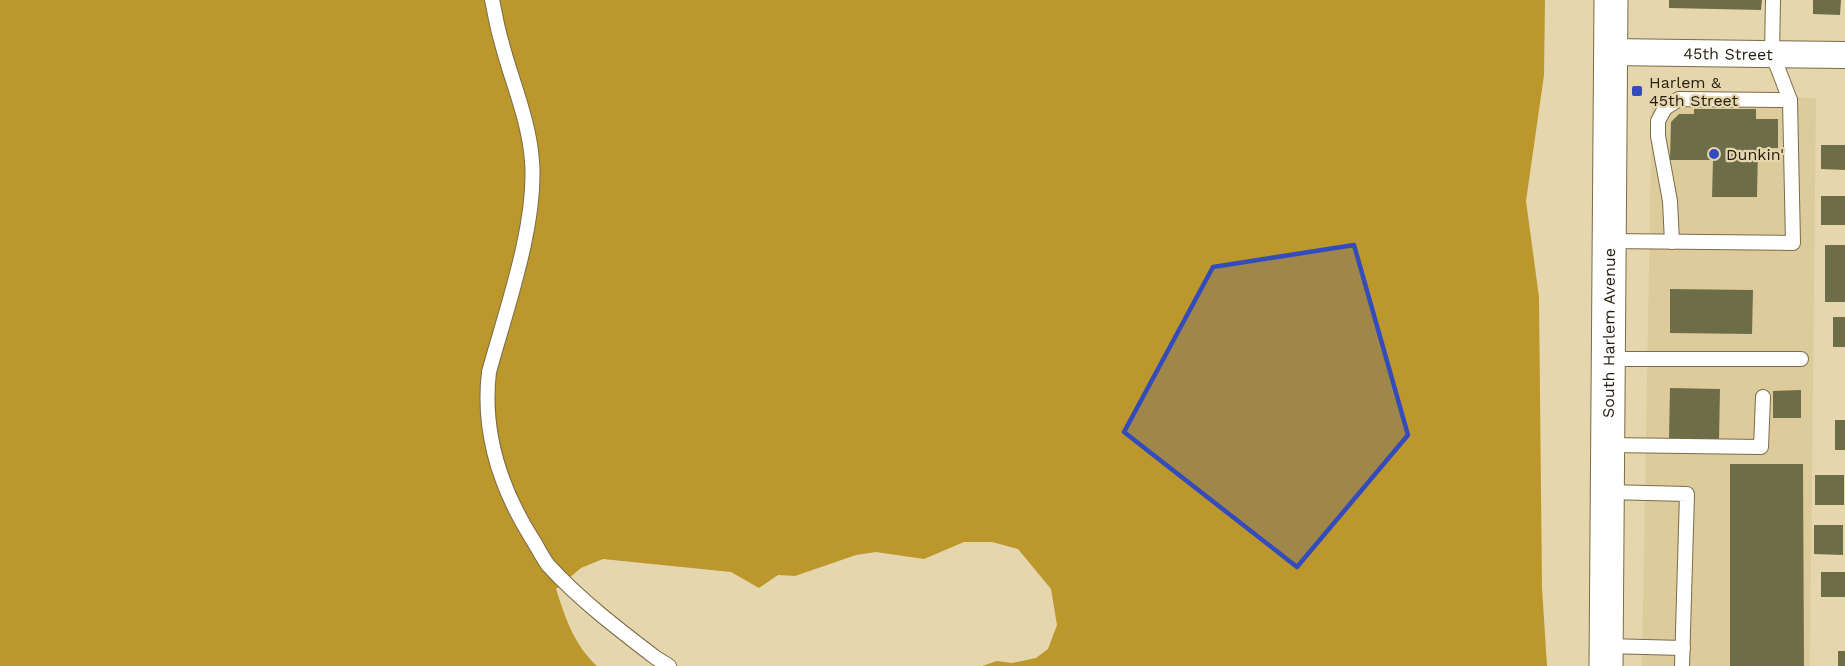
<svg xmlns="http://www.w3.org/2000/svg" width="1845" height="666" font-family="'Work Sans',sans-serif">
<rect width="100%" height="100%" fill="#e6d6ae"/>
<path fill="#decb9c" d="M1652 94 1816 98 1810 666H1642Z"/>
<path fill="#bb972c" d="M0 0H1545L1544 75 1526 201 1539 297 1542 588 1547 666H982L997 661 1012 663 1036 658 1048 649 1057 625 1051 589 1018 549 992 542H964L924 559 876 552 856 555 795 576 778 575 759 588 731 572 603 559 581 568 556 589C565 617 574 645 597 666H0Z"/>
<g fill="#6d6e48">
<path d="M1669 0H1762L1761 10 1669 8Z"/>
<path d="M1813 0H1841L1840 15 1813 14Z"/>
<path d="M1694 109H1756V119H1778V148H1758L1757 197H1712L1713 160H1670L1671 122 1679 114H1694Z"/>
<path d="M1821 145H1845V170L1821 169Z"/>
<rect x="1821" y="196" width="24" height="29"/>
<rect x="1825" y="245" width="20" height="57"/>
<path d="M1670 289 1753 290 1752 334 1670 333Z"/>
<rect x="1833" y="317" width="12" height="30"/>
<path d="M1670 388 1720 389 1719 440 1669 439Z"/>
<path d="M1801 390V418H1773V391Z"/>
<rect x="1835" y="420" width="10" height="30"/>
<path d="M1730 464H1803L1804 666H1730Z"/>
<rect x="1815" y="475" width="29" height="30"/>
<path d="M1814 525H1843V555L1814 554Z"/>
<rect x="1821" y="572" width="24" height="25"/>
<rect x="1838" y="651" width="7" height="15"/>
</g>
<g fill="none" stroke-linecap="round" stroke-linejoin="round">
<g stroke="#7a6c47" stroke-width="16">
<g id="lane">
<path d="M492 0C495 13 497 27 501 40 511 80 529 119 532 161 537 224 506 310 489 372 482 431 500 487 531 537 537 546 542 557 548 565 580 600 618 629 656 658L669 666"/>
<path d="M1609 241 1793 243 1790 100 1772 53 1773 0"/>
<path d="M1672 242 1670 201 1658 136V121L1665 108 1679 99 1790 100"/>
<path d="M1608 359H1801"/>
<path d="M1608 445 1761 447 1763 397"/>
<path d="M1607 492 1687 494 1682 666"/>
<path d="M1606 646 1683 648"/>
</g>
</g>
<g stroke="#7a6c47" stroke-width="28">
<g id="street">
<path id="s1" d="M1610 52 1845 55"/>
</g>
</g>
<g stroke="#7a6c47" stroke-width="35">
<g id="primary">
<path id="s2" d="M1606 666 1611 0"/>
</g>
</g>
<use href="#lane" stroke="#fff" stroke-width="14"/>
<use href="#street" stroke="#fff" stroke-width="26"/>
<use href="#primary" stroke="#fff" stroke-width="33"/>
</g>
<path fill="#334bbd" fill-opacity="0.2" stroke="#334bbd" stroke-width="4.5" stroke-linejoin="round" d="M1354 245 1408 435 1297 567 1124 432 1213 267Z"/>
<g fill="#334bbd" stroke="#e6d6ae" stroke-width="2">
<rect x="1631" y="85" width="12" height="12" rx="3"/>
<circle cx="1714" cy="154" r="6"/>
</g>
<g text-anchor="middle" stroke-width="4.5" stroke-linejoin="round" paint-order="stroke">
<g font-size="16" fill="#241e0f" stroke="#e6d6ae">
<text dy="6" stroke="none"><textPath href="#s1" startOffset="118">45th Street</textPath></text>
<text dy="6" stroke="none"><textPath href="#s2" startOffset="333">South Harlem Avenue</textPath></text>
</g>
<g font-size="16" fill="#241e0f" stroke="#e6d6ae" text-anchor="start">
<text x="1649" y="88">Harlem &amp;<tspan x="1649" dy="18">45th Street</tspan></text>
<text x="1726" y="160">Dunkin'</text>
</g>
</g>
</svg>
